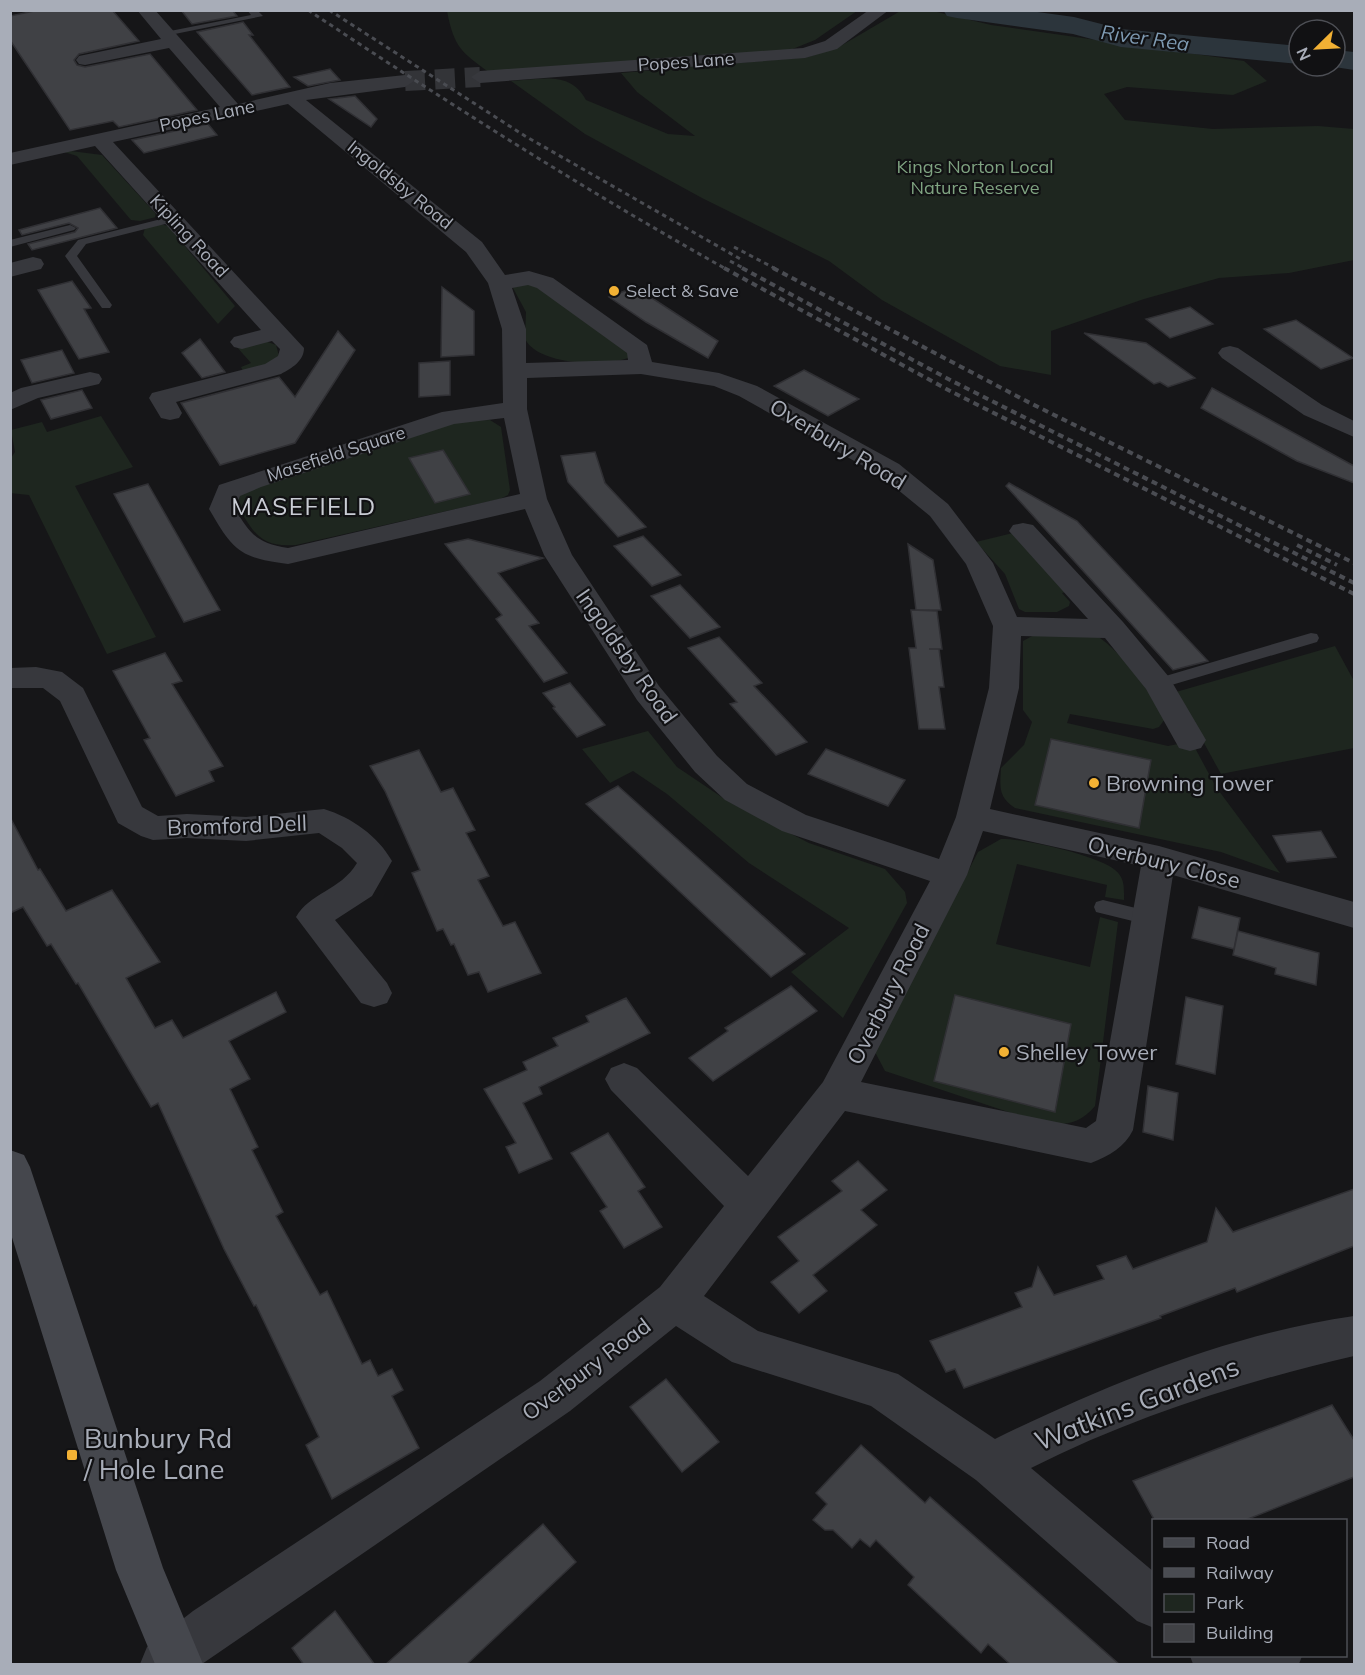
<svg xmlns="http://www.w3.org/2000/svg" width="1365" height="1675" font-family="Mulish,sans-serif">
<rect width="100%" height="100%" fill="#161618"/>
<g fill="#1e261f">
<path d="M902 10 933 11 991 25 1244 61 1267 81 1233 95 1127 87 1104 94 1125 120 1213 129 1318 126 1354 129V260L1289 273 1219 278 1144 299 1051 331V375L1000 366 882 300 829 261 702 198 585 134 511 81C541 80 570 70 586 100L668 134 695 136 637 92 621 73 808 57 839 47Z"/>
<path d="M447 11H857L815 40 790 50 490 73C461 52 454 47 447 11Z"/>
<path d="M71 151 102 155 155 213 156 217 140 221 131 220 77 156 64 152Z"/>
<path d="M160 224 168 226 235 306 218 324 143 235 145 228Z"/>
<path d="M531 283 630 349 631 357C606 367 539 366 525 339L526 312 513 288 514 285Z"/>
<path d="M265 341 276 345 279 356 275 361 244 373 241 367 251 363 236 346Z"/>
<path d="M101 416 133 467 75 486 156 637 107 654 29 495 10 493 11 458 15 452 11 430 42 422 47 432Z"/>
<path d="M490 420 501 427 510 490 508 495 500 499 296 545C259 548 254 532 236 504L242 492 450 421Z"/>
<path d="M1017 532 1070 591 1062 593 1070 602 1069 606 1057 612H1025L1019 609 1005 574 976 542Z"/>
<path d="M1036 634 1096 635C1127 657 1146 687 1165 719L1159 727 1153 729 1070 714 1067 723 1168 746 1178 744 1195 748 1216 787 1280 873 1221 852 1015 808C998 797 1000 787 1001 768L1024 745 1032 722 1023 710V641Z"/>
<path d="M1335 646 1354 681V748L1221 774 1176 692Z"/>
<path d="M648 731 677 767 729 802 809 843 885 869 905 892 907 903 843 1018 791 972 849 928 749 863 667 794 633 771 610 783 582 749Z"/>
<path d="M1001 839C1022 838 1100 856 1115 870 1125 878 1124 888 1124 900L1105 897 1107 885 1017 864 996 944 1090 967 1100 917 1118 922 1095 1106C1079 1125 1062 1127 1038 1122L885 1071 875 1052 978 852Z"/>
</g>
<g fill="none" stroke-linecap="round" stroke-linejoin="round">
<g fill="#2c353c" fill-rule="evenodd">
<path d="M943 10H1023L1074 17 1121 29 1299 46V64L1121 47 1073 34 957 18 947 16Z"/>
<path d="M1335 50 1354 52V70L1328 66H1335Z"/>
</g>
</g>
<g fill="#404145" stroke="#303034" stroke-width="1.5">
<path d="M39 10H112L139 41 79 54 74 60 77 65 85 67 150 54 197 110 119 127 113 121 70 130 10 40V16Z"/>
<path d="M181 10H232L237 16 192 24Z"/>
<path d="M243 22 253 35H249L290 87 252 95 197 32Z"/>
<path d="M330 69 340 80 308 86 294 77Z"/>
<path d="M355 96 377 119 371 127 329 99Z"/>
<path d="M208 124 217 135 144 153 132 140Z"/>
<path d="M100 208 117 228 32 250 28 244 75 232 78 228 69 223 22 235 19 230Z"/>
<path d="M72 281 91 308 84 309 109 352 79 359 38 290Z"/>
<path d="M442 287 474 311V355L441 357Z"/>
<path d="M635 287 718 341 708 358 646 322 609 297Z"/>
<path d="M1190 307 1213 324 1170 338 1146 319Z"/>
<path d="M1296 320 1353 358 1321 369 1264 329Z"/>
<path d="M338 331 355 350 295 443 220 465 181 403 279 377 295 397Z"/>
<path d="M1084 333 1146 343 1195 378 1168 387 1160 382 1154 384Z"/>
<path d="M200 339 225 372 202 378 182 353Z"/>
<path d="M62 350 74 373 32 383 21 360Z"/>
<path d="M450 361V395L419 397V363Z"/>
<path d="M804 370 859 399 828 416 774 386Z"/>
<path d="M1212 388 1354 466V483L1297 461 1201 408Z"/>
<path d="M82 390 92 408 51 419 41 400Z"/>
<path d="M443 450 470 494 435 503 409 458Z"/>
<path d="M595 452 605 483 646 527 618 537 568 482 561 456Z"/>
<path d="M1009 483 1077 521 1208 661 1173 670 1006 486Z"/>
<path d="M148 484 220 610 184 622 114 494Z"/>
<path d="M643 536 681 575 652 586 614 546Z"/>
<path d="M468 539 543 558 498 573 539 623 529 626 567 673 544 682 496 619 502 615 445 544Z"/>
<path d="M908 544 933 560 941 610H916Z"/>
<path d="M680 585 720 627 690 638 651 596Z"/>
<path d="M911 610 937 611 942 649H929H939L944 687H939L945 729H919L909 648H916Z"/>
<path d="M719 637 762 683 754 686 807 742 776 755 730 704 737 702 688 648Z"/>
<path d="M165 653 182 681 172 684 223 766 209 771 214 781 176 796 144 740 150 738 113 671Z"/>
<path d="M570 683 605 725 577 737 553 708 555 707 543 693Z"/>
<path d="M1051 739 1151 760 1139 828 1035 805Z"/>
<path d="M826 749 905 780 888 806 808 774Z"/>
<path d="M419 750 441 792 453 788 475 830 466 833 489 876 478 880 503 926 515 922 541 973 488 992 479 972 468 975 454 944 451 945 443 929 437 931 412 873 420 870 385 791 370 766Z"/>
<path d="M618 786 805 954 771 977 586 804Z"/>
<path d="M10 817 38 870 40 869 66 911 112 890 160 962 126 978 155 1028 172 1020 183 1038 276 992 286 1012 229 1041 250 1079 230 1089 258 1147 252 1150 283 1212 276 1216 320 1295 327 1291 362 1364 370 1360 378 1376 392 1369 403 1390 392 1396 419 1448 332 1499 306 1445 319 1437 256 1305 254 1306 224 1249 158 1103 151 1107 78 983 76 984 51 944 47 946 23 907 10 913Z"/>
<path d="M1321 831 1336 857 1287 862 1273 836Z"/>
<path d="M1199 907 1240 918 1234 949 1192 938Z"/>
<path d="M1238 931 1319 953 1316 985 1275 974 1276 968 1233 955Z"/>
<path d="M791 986 817 1011 713 1081 689 1058 728 1031 725 1028Z"/>
<path d="M955 995 1071 1024 1055 1112 934 1081Z"/>
<path d="M1186 997 1223 1006 1215 1074 1176 1064Z"/>
<path d="M626 998 650 1033 539 1087 542 1094 523 1103 552 1159 519 1173 506 1147 516 1143 484 1089 527 1070 523 1062 558 1046 553 1038 589 1022 586 1016Z"/>
<path d="M1148 1086 1178 1093 1173 1140 1143 1132Z"/>
<path d="M608 1133 645 1187 638 1191 662 1227 624 1248 600 1211 607 1207 571 1153Z"/>
<path d="M858 1161 887 1190 861 1210 877 1225 813 1275 827 1291 799 1313 771 1282 799 1261 778 1237 842 1191 832 1181Z"/>
<path d="M1354 1189V1246L1237 1292 1235 1288 1160 1316 1161 1318 964 1388 955 1369 946 1372 930 1341 1022 1307 1015 1293 1032 1287 1038 1267 1054 1295 1104 1279 1097 1266 1126 1256 1133 1269 1207 1242 1216 1208 1233 1232Z"/>
<path d="M666 1379 719 1442 682 1472 630 1407Z"/>
<path d="M1332 1405 1354 1440V1477L1243 1521H1155L1133 1481Z"/>
<path d="M861 1445 925 1503 930 1497 1120 1665H1011L988 1644 981 1653 908 1585 914 1577 876 1540 870 1547 860 1539 852 1548 833 1530H825L813 1520 827 1504 816 1493Z"/>
<path d="M543 1524 576 1562 466 1665H385Z"/>
<path d="M335 1611 375 1665H304L292 1648Z"/>
</g>
<g fill="none" stroke-linecap="round" stroke-linejoin="round">
<path stroke="#333438" stroke-width="20" stroke-dasharray="20 10" stroke-linecap="butt" d="M405 81 480 77"/>
<g fill="#37383d" fill-rule="evenodd">
<path d="M247 10H257L263 16 165 36 160 33 251 15Z"/>
<path d="M173 216 177 217V221L86 244 77 256 112 305 110 308H102L65 256 78 240Z"/>
<path d="M70 225 76 228 74 230 10 247V240Z"/>
<path d="M1311 633 1317 634 1319 638 1317 642 1158 689 1150 684 1152 680Z"/>
<path d="M1103 900 1156 913 1158 918 1156 923 1149 925 1096 912 1094 907 1096 902Z"/>
</g>
<g fill="#37383d" fill-rule="evenodd">
<path d="M137 10H155L238 104 330 83 405 75 412 77 414 81 405 87 306 100 482 242 505 275 529 271 553 278 647 345 652 362 719 373 757 386 899 464 948 504 993 563 1017 617 1088 619 1009 531 1013 525 1023 523 1033 525 1123 622 1169 677 1206 740 1201 748 1190 751 1179 748 1146 689 1105 638 1021 636 1019 688 990 809 1159 846 1354 902V928L1173 875 1133 1130C1125 1147 1109 1156 1091 1163L845 1111 704 1296 758 1331 898 1374 995 1439C1105 1385 1232 1333 1354 1316V1356C1242 1382 1135 1416 1031 1468L1154 1572V1628L1137 1621 976 1480 871 1406 732 1362 676 1326 570 1411 202 1664H140L147 1647 193 1611 540 1381 660 1287 724 1206 611 1090 605 1079 611 1068 624 1063 637 1068 748 1176 823 1082 930 881 782 831 725 800 695 772 637 700 544 555 525 509 288 564C239 558 233 550 209 509L219 485 442 412 503 403 502 329 488 283 466 252 288 104 113 142 304 348C304 361 292 368 281 374L176 402 182 413 179 418 170 420 161 418 149 398 152 393 265 364 278 356 280 349 272 341 242 349 234 347 230 342 234 337 261 330 95 146 10 165V153L220 107 169 48 85 65 79 64 76 60 79 56 161 39ZM528 285 537 288 627 353 628 360 526 363V329L512 288ZM641 374 714 386 739 396 881 476 930 516 966 564 993 626 989 688 956 817 939 859 806 815 747 784 717 756 659 686 572 555 547 499 527 409V378ZM504 418 520 494 288 548C257 543 251 535 235 509L240 496 261 487 454 424ZM983 831 1141 866 1096 1121 1086 1128 861 1082 967 875Z"/>
<path d="M869 10H889L837 49 805 58 480 83 471 77 480 71 803 48 825 41Z"/>
<path d="M33 257 41 259 44 264 41 269 10 277V263Z"/>
<path d="M1230 346 1238 348 1322 405 1354 421V437L1304 415 1222 358 1218 353 1222 348Z"/>
<path d="M90 372 99 374 102 379 99 384 38 398 10 410V393L21 388Z"/>
<path d="M36 667 62 672 83 688 142 807 158 816 187 814 246 817 324 809C351 817 378 836 392 861L372 896 335 920 387 983 392 993 387 1003 374 1007 361 1003 296 917C309 893 340 891 357 863L342 848 319 833 246 841 187 838 153 840 141 836 118 823 60 701 43 688H10V668Z"/>
<path d="M1190 1656H1302L1299 1664H1193Z"/>
</g>
<path fill="#45474d" fill-rule="evenodd" d="M10 1150 24 1155 30 1167 163 1568 203 1664H155L116 1570 10 1231Z"/>
<g stroke="#4a4c52" stroke-width="3" stroke-dasharray="4.5 4" stroke-linecap="butt">
<path d="M308 10C445 101 583 189 726 269"/>
<path d="M329 10 525 136 742 260"/>
<path d="M734 247 776 269"/>
<path d="M730 261 745 269"/>
</g>
<g stroke="#4a4c52" stroke-width="4" stroke-dasharray="6 4.5" stroke-linecap="butt">
<path d="M724 268 952 392 1354 594"/>
<path d="M742 268 952 381 1354 583"/>
<path d="M773 268 1030 403 1354 563"/>
<path d="M1297 545 1337 565"/>
</g>
</g>
<g fill="#f2b134" stroke="#111113" stroke-width="2">
<circle cx="614" cy="291" r="6"/>
<circle cx="1094" cy="783" r="6"/>
<circle cx="1004" cy="1052" r="6"/>
<rect x="66" y="1449" width="12" height="12" rx="3"/>
</g>
<g text-anchor="middle" stroke-width="4.5" stroke-linejoin="round" paint-order="stroke">
<g font-size="18" fill="#a8adb8" stroke="#111113">
<text transform="translate(686 62) rotate(-4)" y="6">Popes Lane</text>
<text transform="translate(207 116) rotate(-12)" y="6">Popes Lane</text>
<text transform="translate(400 185) rotate(39)" y="6">Ingoldsby Road</text>
<text transform="translate(189 236) rotate(47)" y="6">Kipling Road</text>
<text transform="translate(336 454) rotate(-18)" y="6">Masefield Square</text>
</g>
<g font-size="18" fill="#7fa381" stroke="#111113">
<text x="975" y="173">Kings Norton Local<tspan x="975" dy="21">Nature Reserve</tspan></text>
</g>
<g font-size="18" fill="#a8adb8" stroke="#111113" text-anchor="start">
<text x="626" y="297">Select &amp; Save</text>
</g>
<g font-size="20" font-style="italic" fill="#7f9bb3" stroke="#111113">
<text transform="translate(1145 38) rotate(8)" y="7">River Rea</text>
</g>
<g font-size="22" fill="#a8adb8" stroke="#111113">
<text transform="translate(838 444) rotate(31)" y="8">Overbury Road</text>
<text transform="translate(627 656) rotate(55)" y="8">Ingoldsby Road</text>
<text transform="translate(237 825) rotate(-2)" y="8">Bromford Dell</text>
<text transform="translate(1164 862) rotate(14)" y="8">Overbury Close</text>
<text transform="translate(888 994) rotate(-63)" y="8">Overbury Road</text>
<text transform="translate(586 1369) rotate(-37)" y="8">Overbury Road</text>
</g>
<g font-size="22" fill="#a8adb8" stroke="#111113" text-anchor="start">
<text x="1106" y="791">Browning Tower</text>
<text x="1016" y="1060">Shelley Tower</text>
</g>
<g font-size="24" letter-spacing="1.5" fill="#c9ccd4" stroke="#111113">
<text x="304" y="515">MASEFIELD</text>
</g>
<g font-size="27" fill="#a8adb8" stroke="#111113">
<text transform="translate(1137 1404) rotate(-21)" y="9">Watkins Gardens</text>
</g>
<g font-size="27" fill="#a8adb8" stroke="#111113" text-anchor="start">
<text x="84" y="1448">Bunbury Rd<tspan x="84" dy="31">/ Hole Lane</tspan></text>
</g>
</g>
<rect width="1365" height="1675" fill="none" stroke="#a8adb8" stroke-width="24"/>
<rect x="1152" y="1519" width="195" height="138" fill="#111113" stroke="#4d4f55" stroke-width="1.5"/>
<rect x="1164" y="1538" width="30" height="9" fill="#45474d" stroke="#4d4f55" stroke-width="1.5"/>
<text x="1206" y="1549" font-size="18" fill="#a8adb8">Road</text>
<rect x="1164" y="1568" width="30" height="9" fill="#4a4c52" stroke="#4d4f55" stroke-width="1.5"/>
<text x="1206" y="1579" font-size="18" fill="#a8adb8">Railway</text>
<rect x="1164" y="1594" width="30" height="18" fill="#1e261f" stroke="#4d4f55" stroke-width="1.5"/>
<text x="1206" y="1609" font-size="18" fill="#a8adb8">Park</text>
<rect x="1164" y="1624" width="30" height="18" fill="#404145" stroke="#4d4f55" stroke-width="1.5"/>
<text x="1206" y="1639" font-size="18" fill="#a8adb8">Building</text>
<g transform="translate(1317 48) rotate(246)"><circle r="28" fill="#111113" stroke="#4d4f55" stroke-width="1.5"/>
<path d="M0-4.5L10 22L0 15L-10 22Z" fill="#f2b134"/>
<text y="-9" font-size="16" font-weight="bold" text-anchor="middle" fill="#a8adb8">N</text>
</g>
</svg>
